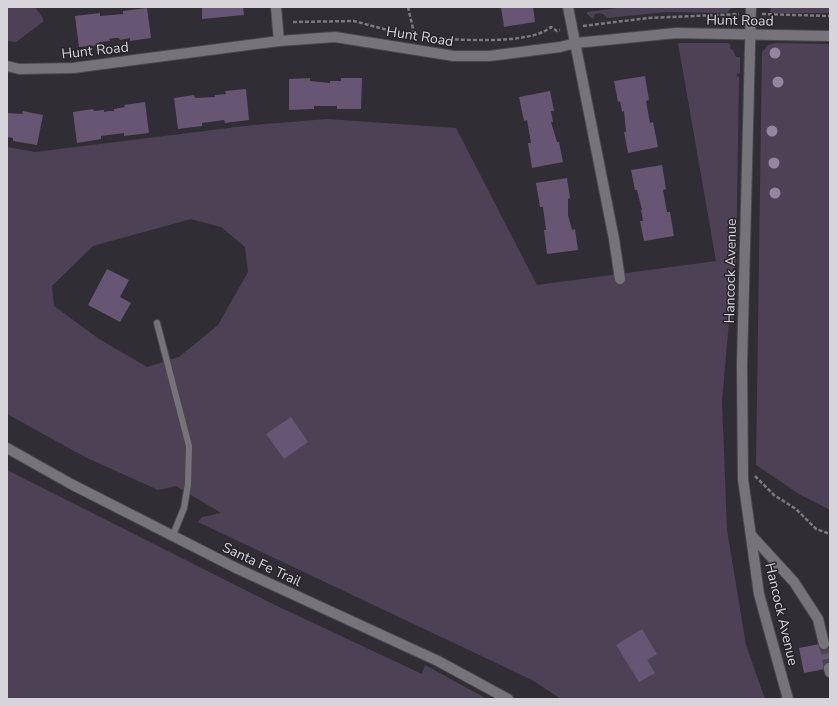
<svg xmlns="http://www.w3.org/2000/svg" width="837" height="706" font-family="'Nunito Sans',sans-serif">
<rect width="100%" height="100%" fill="#312d34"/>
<g fill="#4d4255" fill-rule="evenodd">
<path d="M10 7H35L43 18V22L16 42 7 41V9Z"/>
<path d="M625 7H732L727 13 666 12 607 18C604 14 601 12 595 14L593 19 587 14V12Z"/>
<path d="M771 7H830V13H775L770 12Z"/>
<path d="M678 43H728L731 45 730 48 733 50 736 57H740V73L737 74V77H739L736 268H733V272L735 273 733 320 729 321 722 401 727 530 746 645 765 699H561L532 680 198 522 202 517 221 513 176 486 158 490 85 457 7 414V147L35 152 253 125 327 119 456 128 537 285 716 261ZM191 219 221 227 245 247 248 272 218 325 179 357 147 367 99 339 54 306 52 286 93 246Z"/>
<path d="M776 43 830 44V510L799 494 756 465 762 52 768 45Z"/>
<path d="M7 470 277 606 422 674 425 665 487 699H7Z"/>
</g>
<g fill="#665573">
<path d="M202 7H243L244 15 202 19Z"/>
<path d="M501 7H533L535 22 504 27Z"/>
<path d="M147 8 151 38 130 41V38L120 40 119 38H114L109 39 110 41 99 42V45L79 47 75 16 100 13V16L123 14V11Z"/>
<path d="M645 76 649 100 646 101 650 123 653 122 658 147 628 153 624 132H626L624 111 622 112 620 101 618 102 614 81Z"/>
<path d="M310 78V81L330 83V81H341V78H362L361 109H337V106H314V109L289 110V79Z"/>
<path d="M246 89 249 120 225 123 224 120 202 123V126L178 129 174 98 194 95 195 98 215 97V95L226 94 225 91Z"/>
<path d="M550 91 554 111H551L553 122H551L557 142H559L563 162 532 168 528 143H531L527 120 524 121 519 97Z"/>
<path d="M145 102 149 133 124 136V133L101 136V139L77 143 73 112 93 109 94 111 104 110V112L109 111H114V109L125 107 124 105Z"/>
<path d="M23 111 43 115 37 145 13 141V138L7 137V113L22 114Z"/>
<path d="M662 165 666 189 663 190 667 212H670L674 236 644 241 640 221H643L641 210H642L637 190H635L631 170Z"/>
<path d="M567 178 570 198 568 199V215L572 230 575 229 578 250 547 254 544 230H546L543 207H540L536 183Z"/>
<path d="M107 269 129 280 120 297 131 303 120 322 88 305Z"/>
<path d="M291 417 308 442 284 459 266 434Z"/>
<path d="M642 629 657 654 647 660 655 673 639 682 616 645Z"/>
<path d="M830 642V668L804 673 799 648Z"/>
</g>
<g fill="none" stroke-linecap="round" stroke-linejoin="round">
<path stroke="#4a464d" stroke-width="10" stroke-dasharray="10 5" stroke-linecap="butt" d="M824 644 829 668"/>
<g stroke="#4a484c" stroke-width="8">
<path id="service" d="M157 323 189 446 188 484 184 508 173 535"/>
</g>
<g stroke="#4a484c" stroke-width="12">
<g id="minor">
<path d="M276 7 279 41"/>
<path d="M568 7 614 239 620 279"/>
<path d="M751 7 742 365 743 479 759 594 788 699"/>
<path d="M7 66 19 69 73 68 279 41 335 37 454 56H489L560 47 576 43 676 33 830 36"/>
<path d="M751 535 794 582 818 619 824 644"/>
<path d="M829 668 830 672"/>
</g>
</g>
<g stroke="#4a484c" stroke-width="12">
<path id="tertiary" d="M7 448 71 484 236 568 438 661 508 699"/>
</g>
<g stroke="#7b787e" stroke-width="2.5" stroke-dasharray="4 2" stroke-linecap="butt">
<path d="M408 7 415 37"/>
<path d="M762 14 830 16"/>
<path d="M293 22 354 21 402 34"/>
<path d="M583 26 648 18 739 14"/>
<path d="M425 38C454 39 529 46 551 27L557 31 560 30"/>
<path d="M755 476 774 495 796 509 816 529 830 534"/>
</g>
<use href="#service" stroke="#77737a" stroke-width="6"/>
<use href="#minor" stroke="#77737a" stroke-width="10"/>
<use href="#tertiary" stroke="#77737a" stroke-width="10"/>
</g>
<g fill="#9585a0">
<circle cx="775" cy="53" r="5.5"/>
<circle cx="778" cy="82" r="5.5"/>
<circle cx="772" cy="131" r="5.5"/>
<circle cx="774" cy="163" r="5.5"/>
<circle cx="775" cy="193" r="5.5"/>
</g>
<g text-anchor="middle" stroke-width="3" stroke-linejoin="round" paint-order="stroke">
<g font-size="14" fill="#d7d5d9" stroke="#27242a">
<text transform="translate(740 20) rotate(1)" y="5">Hunt Road</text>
<text transform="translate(420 36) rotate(9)" y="5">Hunt Road</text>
<text transform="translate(95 50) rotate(-6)" y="5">Hunt Road</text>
<text transform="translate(730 271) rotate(-89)" y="5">Hancock Avenue</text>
<text transform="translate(262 564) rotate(25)" y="5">Santa Fe Trail</text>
<text transform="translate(782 614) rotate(77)" y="5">Hancock Avenue</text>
</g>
</g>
<rect width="837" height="706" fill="none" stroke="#d7d5d9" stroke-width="16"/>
</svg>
